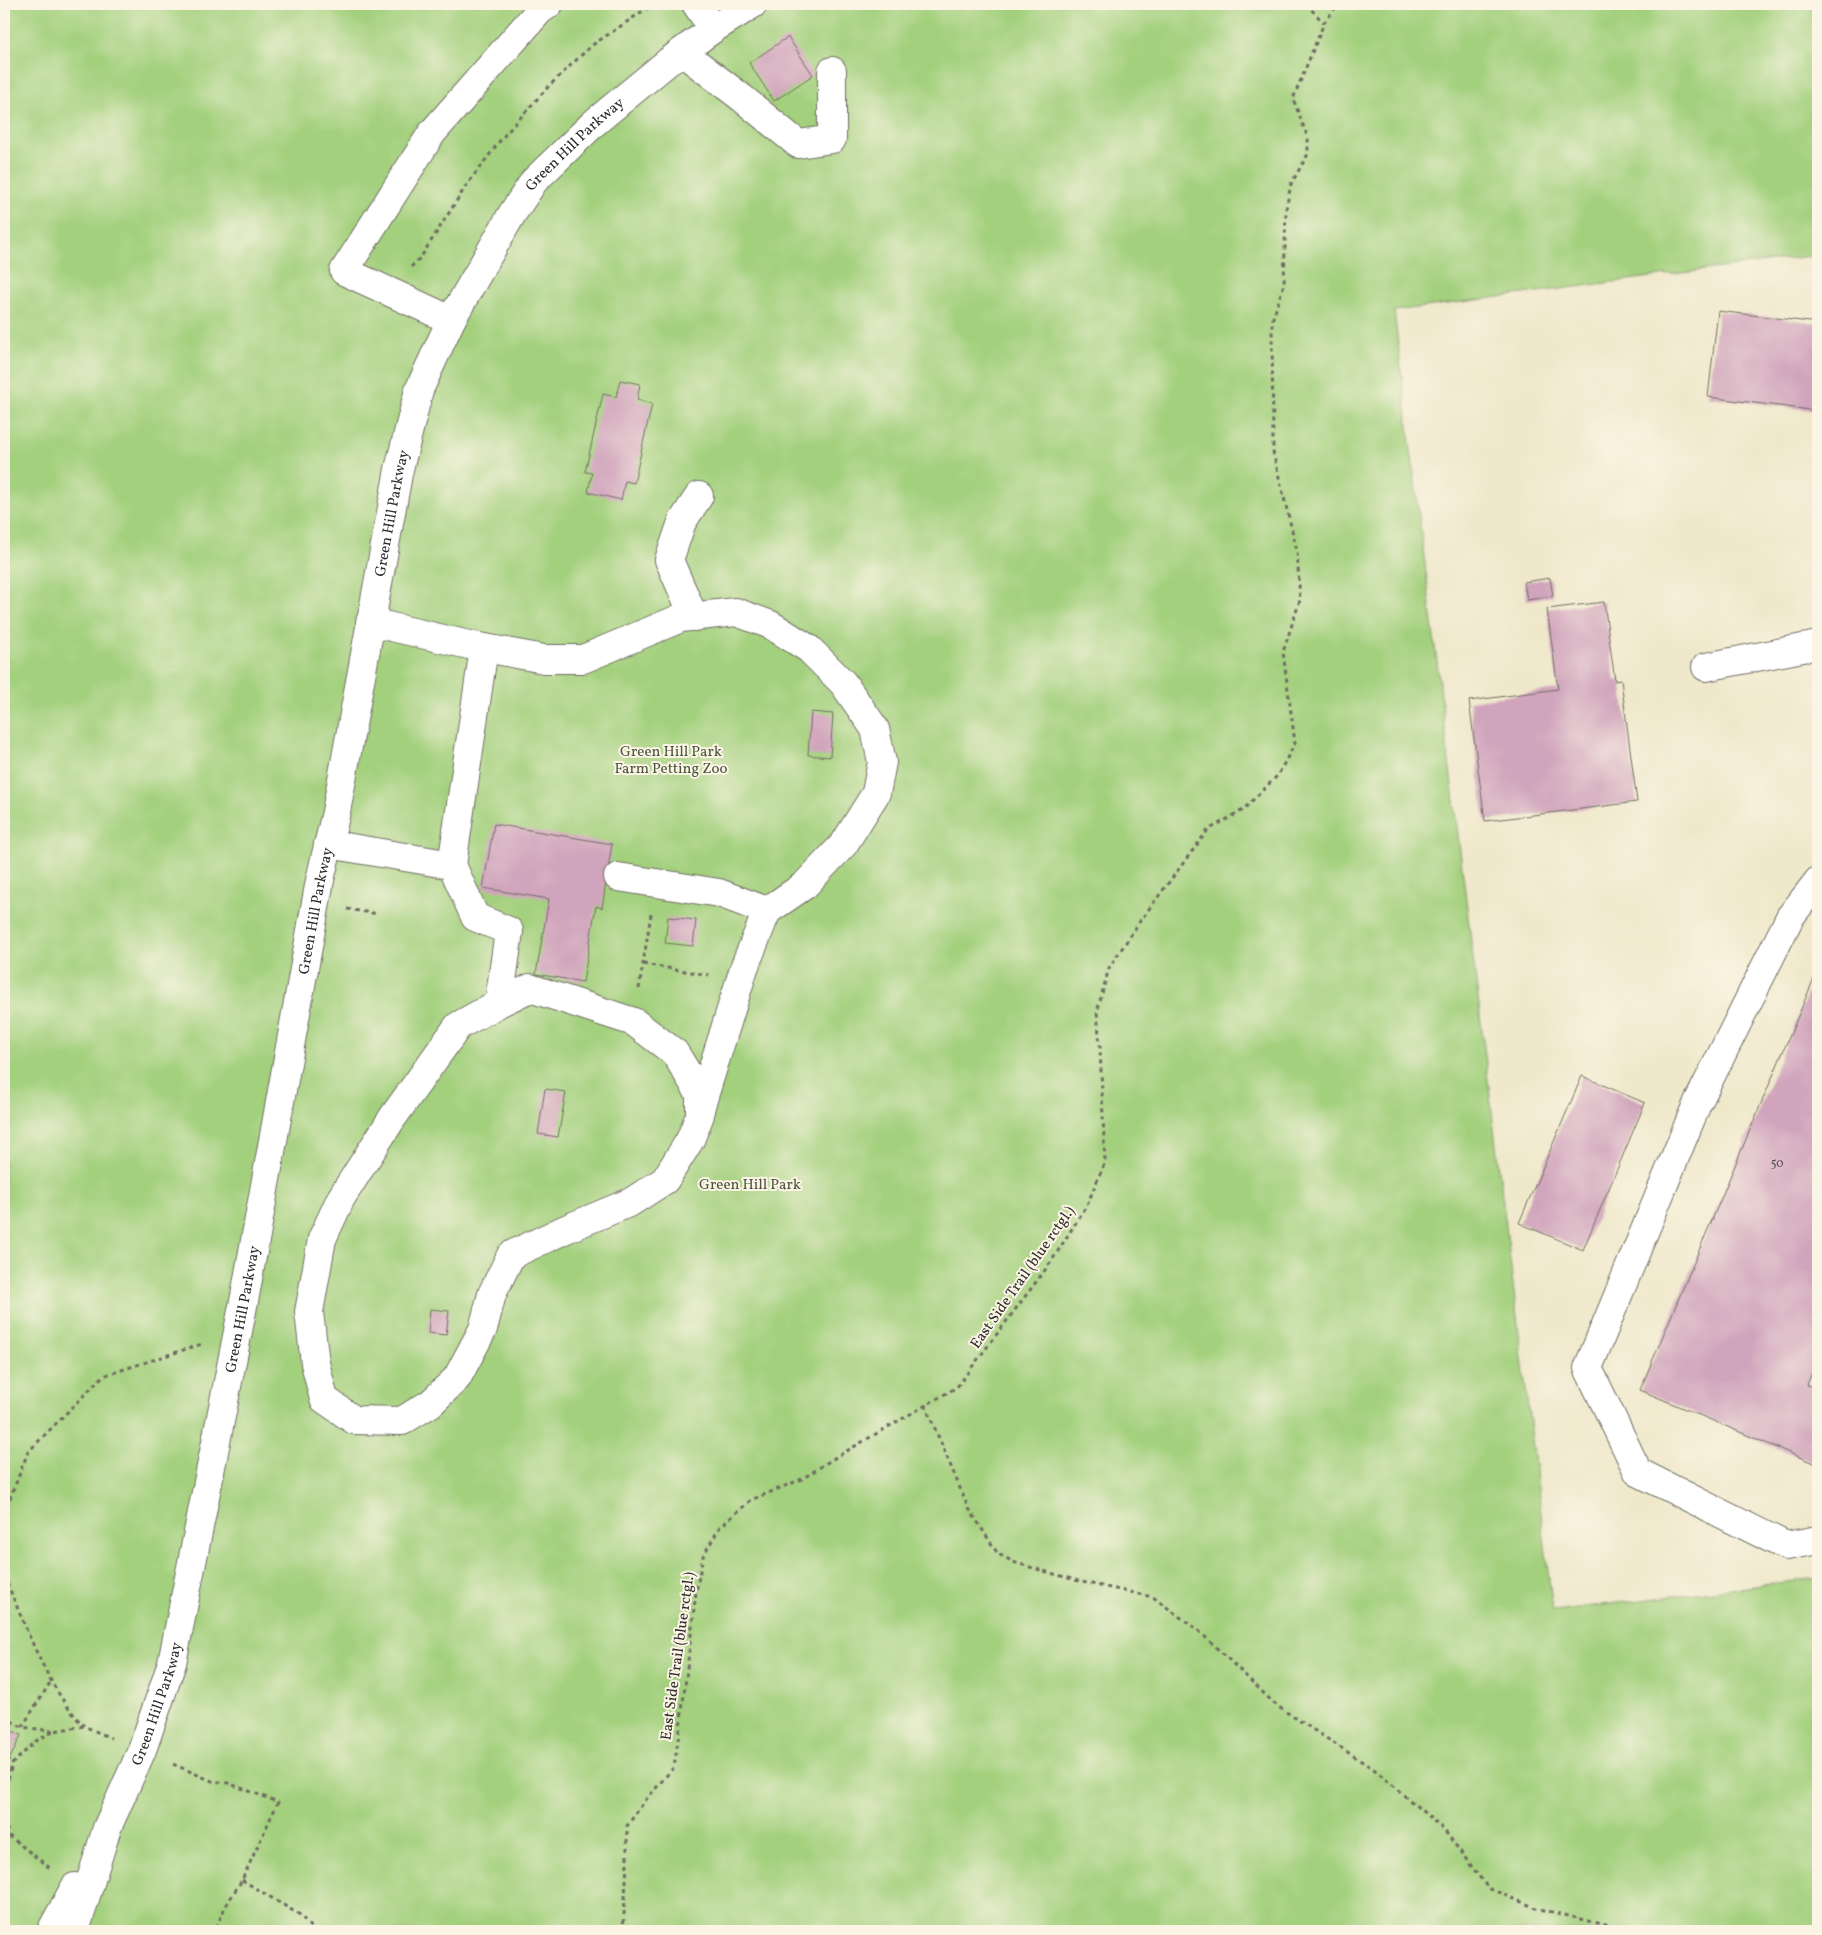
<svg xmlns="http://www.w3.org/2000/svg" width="1822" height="1935" font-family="Vollkorn,serif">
<rect width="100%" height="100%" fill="#fcf5e5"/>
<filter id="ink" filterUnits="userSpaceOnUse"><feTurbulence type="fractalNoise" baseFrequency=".02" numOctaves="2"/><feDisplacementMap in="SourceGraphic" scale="10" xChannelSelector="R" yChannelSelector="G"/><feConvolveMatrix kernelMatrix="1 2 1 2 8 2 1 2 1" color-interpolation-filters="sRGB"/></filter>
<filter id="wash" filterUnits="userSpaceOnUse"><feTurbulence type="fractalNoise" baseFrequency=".0096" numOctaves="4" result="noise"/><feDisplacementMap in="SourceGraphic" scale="20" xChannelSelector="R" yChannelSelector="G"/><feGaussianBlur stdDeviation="1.12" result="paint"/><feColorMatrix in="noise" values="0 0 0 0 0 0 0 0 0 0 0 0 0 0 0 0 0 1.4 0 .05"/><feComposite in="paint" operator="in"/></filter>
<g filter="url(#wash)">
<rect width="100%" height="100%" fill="#efe8cb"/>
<path fill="#a3d07d" stroke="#677e54" d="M4 4H1818V255L1394 311 1553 1611 1818 1578V1931H4Z"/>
<g id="blocks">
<g fill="#d0a4bc">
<path d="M788 37 813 75 774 101 749 63Z"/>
<path d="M1718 311 1818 323V411L1708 397Z"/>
<path d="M620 380 640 384 637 400 652 404 634 483 625 481 621 500 588 492 592 473 585 472 603 394 616 397Z"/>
<path d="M1550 578 1553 596 1527 600 1524 582Z"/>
<path d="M1604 602 1615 681 1621 680 1637 802 1485 821 1469 701 1558 689 1547 609Z"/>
<path d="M811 712 833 714 830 757 808 755Z"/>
<path d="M494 824 612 844 602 908 596 906 583 982 536 974 549 899 483 888Z"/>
<path d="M668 917 696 920 693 946 665 943Z"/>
<path d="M1818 969V1358L1807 1385 1818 1389V1465L1640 1390Z"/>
<path d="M1582 1076 1645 1103 1583 1250 1519 1223Z"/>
<path d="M545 1089 566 1092 558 1137 538 1134Z"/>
<path d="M430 1309 449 1311 446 1335 428 1333Z"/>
<path d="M4 1727 21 1735 4 1771Z"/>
</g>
</g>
</g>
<g filter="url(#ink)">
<use href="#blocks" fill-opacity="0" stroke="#706d63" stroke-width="1"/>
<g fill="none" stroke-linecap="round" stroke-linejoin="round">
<g stroke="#706d63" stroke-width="30">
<g id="minor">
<path d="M696 4 713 29"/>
<path d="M682 52 742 98 798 144 832 139V71"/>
<path d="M451 320 344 271 432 133 540 10 549 4"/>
<path d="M694 617 669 560 682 522 699 496"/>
<path d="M370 622 469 645 544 659H583L681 618 736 612 771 625 809 649 843 683 875 729 882 762 876 793 844 844 805 885 767 911 719 893 618 877"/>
<path d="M1706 667 1818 645"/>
<path d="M328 844 452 865 484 648"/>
<path d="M452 865 475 917 509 931 499 1003 530 988 634 1022 675 1053 700 1094V1115L690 1140 665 1180 631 1202 566 1229 511 1255 492 1294 483 1329 457 1378 431 1403 402 1421 354 1420 324 1399 315 1363 309 1312 322 1239 341 1198 393 1117 458 1026 499 1003"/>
<path d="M1818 881 1790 917 1697 1104 1588 1368 1638 1472 1786 1546 1818 1540"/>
<path d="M700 1109 744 968 767 911"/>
<path d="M51 1931 75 1887"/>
<path id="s1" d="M75 1931 107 1828 142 1750 172 1663 245 1296 320 880 336 812 399 469 419 390 451 320 512 214 534 181 594 123 669 61 713 29 753 4"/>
</g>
</g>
<g stroke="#706d63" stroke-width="3" stroke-dasharray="4 4" stroke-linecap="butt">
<path d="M1306 4 1324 23"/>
<path d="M411 267 421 257 466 186 502 138 548 87 591 46 646 9 650 4"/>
<path d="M347 909 378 914"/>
<path d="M643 964 709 975"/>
<path d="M639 989 651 914"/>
<path d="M925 1405 968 1507 998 1554 1016 1563 1082 1582 1153 1597 1199 1631 1277 1706 1375 1770 1444 1830 1488 1888 1536 1908 1618 1928 1624 1931"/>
<path d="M4 1514 28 1452 103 1376 202 1344"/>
<path d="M4 1576C25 1624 47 1689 84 1726"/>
<path d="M4 1717 22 1727 53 1731"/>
<path d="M22 1727 52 1680"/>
<path d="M173 1764 212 1781 228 1783 278 1802 242 1880 225 1907 215 1931"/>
<path d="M4 1795 12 1764 36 1741 54 1731 84 1726 111 1738"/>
<path d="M4 1820 9 1836 50 1868"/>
<path d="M242 1880 300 1915 314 1931"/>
<path d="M623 1931 627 1864V1826L644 1802 674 1767 681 1720 696 1592 703 1556 720 1527 751 1500 802 1479 831 1460 957 1387 1051 1262 1087 1205 1105 1162 1100 1047 1097 1012 1109 968 1140 921 1208 830 1243 810 1278 775 1295 743 1283 652 1300 600 1297 551 1273 452 1272 321 1284 284 1286 209 1291 184 1308 154V138L1293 99 1324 23 1338 4"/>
</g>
<use href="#minor" stroke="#fff" stroke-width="28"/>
</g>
</g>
<g text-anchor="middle" stroke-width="4" stroke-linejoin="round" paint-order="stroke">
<g font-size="12" fill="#54494f">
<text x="1777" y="1167">50</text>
</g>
<g font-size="15" fill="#2b2b2b" stroke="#fcf5e5">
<text dy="5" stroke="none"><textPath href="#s1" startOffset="1876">Green Hill Parkway</textPath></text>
<text dy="5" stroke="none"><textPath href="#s1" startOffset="1456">Green Hill Parkway</textPath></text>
<text dy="5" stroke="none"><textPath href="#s1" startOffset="1051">Green Hill Parkway</textPath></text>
<text transform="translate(1022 1277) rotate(-55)" y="5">East Side Trail (blue rctgl.)</text>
<text dy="5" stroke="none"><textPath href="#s1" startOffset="646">Green Hill Parkway</textPath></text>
<text transform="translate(677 1656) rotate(-82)" y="5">East Side Trail (blue rctgl.)</text>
<text dy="5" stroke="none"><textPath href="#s1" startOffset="242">Green Hill Parkway</textPath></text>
</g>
<g font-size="15" fill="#495440" stroke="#fcf5e5">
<text x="671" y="756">Green Hill Park<tspan x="671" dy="17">Farm Petting Zoo</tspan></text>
<text x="750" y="1189">Green Hill Park</text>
</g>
</g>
<rect width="1822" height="1935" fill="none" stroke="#fcf5e5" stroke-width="20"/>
</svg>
